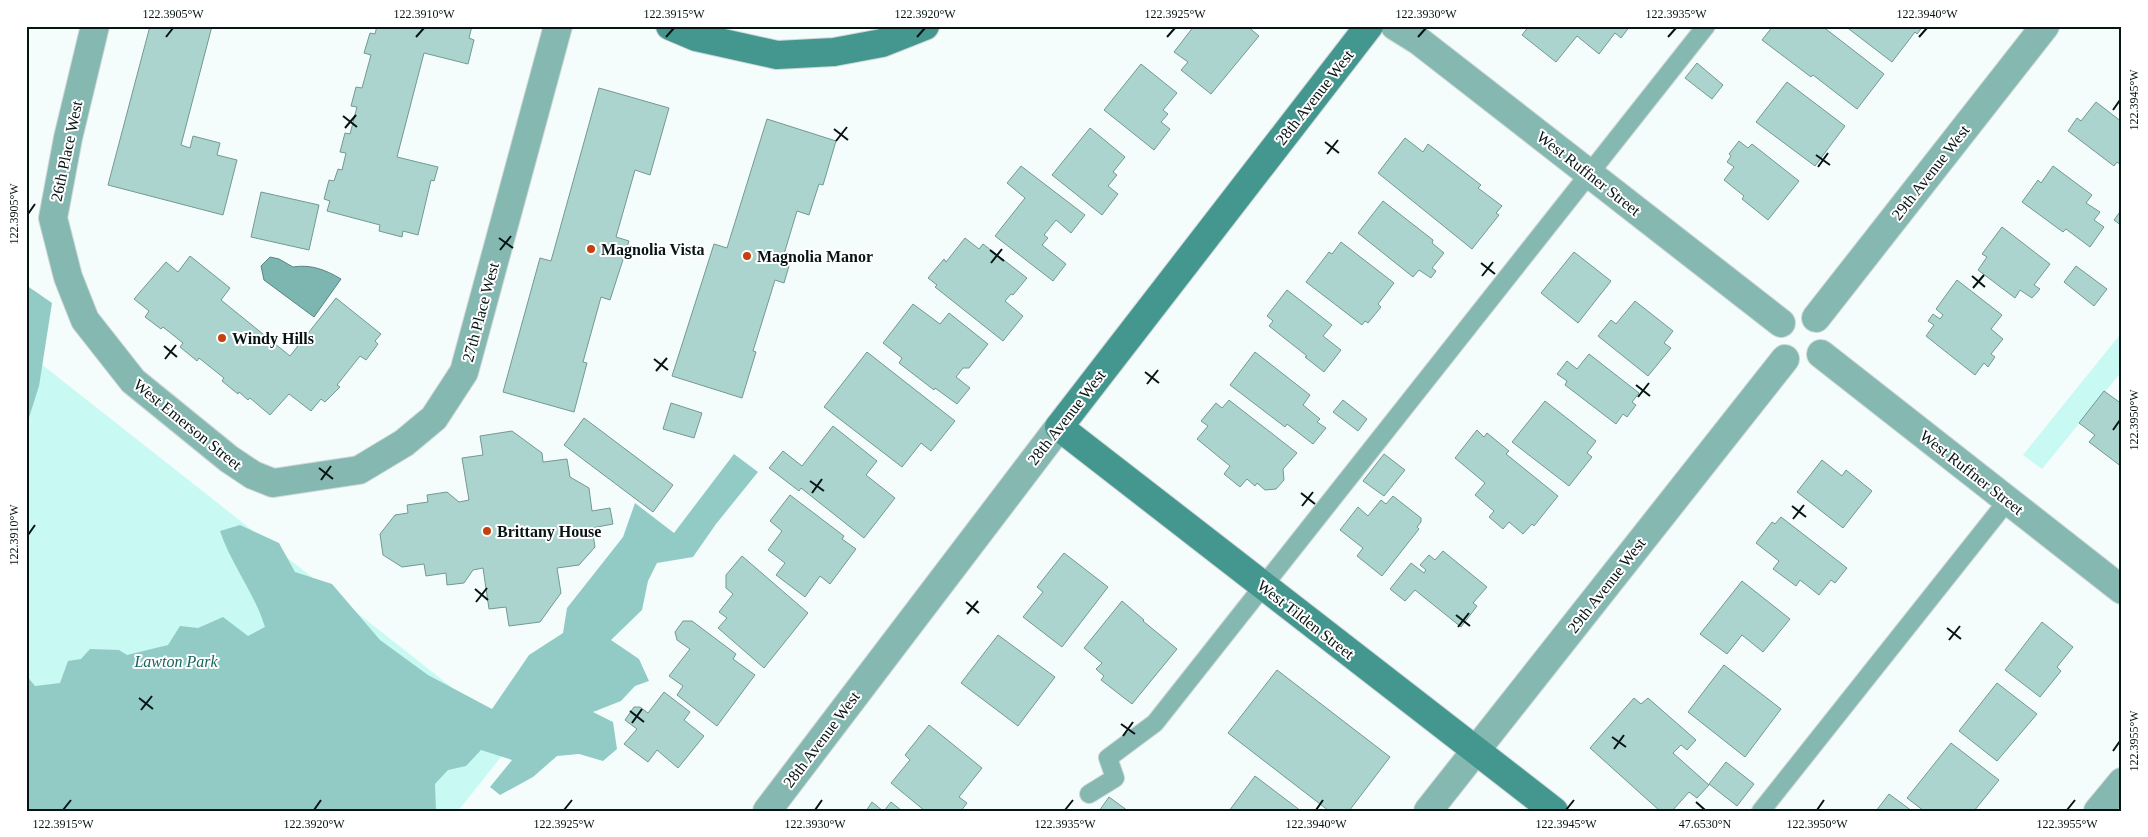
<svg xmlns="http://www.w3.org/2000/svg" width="2148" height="837" font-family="Georgia,serif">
<rect width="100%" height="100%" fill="#f5fdfc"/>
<g fill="#c8f9f3">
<path d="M2122 332V371L2042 469 2023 455Z"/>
<path d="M26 352 516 738 458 811H26Z"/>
</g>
<g fill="#92cbc5">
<path d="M26 285 52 303 39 386 26 427Z"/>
<path d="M734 454 758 472 716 524 693 557 657 563 648 581 642 610 611 640 639 659 649 681 635 686 621 701 593 712 613 722 617 749 603 761 579 754 557 756 533 777 500 795 490 787 512 760 481 750 466 766 448 770 435 784 436 811H26V675L35 686 60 683 68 661 81 659 90 649 119 650 127 655 168 645 180 626 198 628 223 617 248 636 265 627C254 592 232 566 220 531L240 525 279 543 295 572 332 584 380 640 428 675 492 709 529 655 563 633 567 608 623 537 635 503 674 533Z"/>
</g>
<path fill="#7db6b0" stroke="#598581" d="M270 257 279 259 293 267C311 264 326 270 341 279L314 317 264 280 261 266Z"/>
<g fill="#acd4cf" stroke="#739994">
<path d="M150 26H212L181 145 190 148 193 136 220 143 217 155 237 160 223 215 108 185Z"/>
<path d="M377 26H472L469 38 474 40 468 64 424 53 397 157 438 167 434 181 431 180 418 235 403 231 402 237 379 231 380 225 327 211 330 201 324 199 329 180 334 181 338 169 342 170 346 153 340 152 345 133 350 134 357 107 351 106 356 87 362 88 371 55 364 53 370 33 375 34Z"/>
<path d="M1194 26H1247L1259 36 1211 94 1181 70 1188 62 1174 52Z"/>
<path d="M1529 26H1630L1621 38 1615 33 1599 54 1577 36 1556 62 1522 35Z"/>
<path d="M1773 26H1822L1884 74 1857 109 1813 75 1811 77 1762 40Z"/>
<path d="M1845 26H1923L1917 34 1915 32 1892 62Z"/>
<path d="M1697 63 1723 85 1712 99 1685 78Z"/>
<path d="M1141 64 1177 93 1163 110 1168 114 1161 122 1170 129 1154 150 1104 110Z"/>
<path d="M1787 82 1845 126 1815 166 1756 122Z"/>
<path d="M599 88 669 108 650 175 635 170 616 237 629 241 610 300 601 297 583 362 587 363 574 412 503 392 540 258 551 261Z"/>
<path d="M2096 102 2122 122V166L2117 162 2114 166 2068 131 2077 118 2081 121Z"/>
<path d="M767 119 836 141 823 185 819 184 809 215 797 211 781 264 789 266 784 283 775 280 753 351 756 352 742 398 672 376 714 244 727 248Z"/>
<path d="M1090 128 1125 157 1113 172 1117 175 1108 186 1118 194 1102 215 1052 175Z"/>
<path d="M1405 138 1423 152 1428 144 1481 185 1478 188 1502 206 1496 213 1499 215 1472 249 1378 173Z"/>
<path d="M1739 141 1748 148 1752 144 1799 181 1768 220 1742 199 1744 196 1724 180 1734 167 1727 162 1731 156 1729 154Z"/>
<path d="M1021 166 1085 215 1071 233 1056 220 1044 235 1048 238 1042 245 1066 264 1053 281 995 236 1025 198 1007 183Z"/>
<path d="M2053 166 2092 195 2086 203 2100 212 2094 220 2104 227 2090 247 2066 229 2063 232 2022 202 2038 180 2041 183Z"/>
<path d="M261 192 319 205 309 250 251 237Z"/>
<path d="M1383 201 1433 240 1432 243 1444 253 1432 268 1436 271 1431 278 1419 270 1413 277 1358 233Z"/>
<path d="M2122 209V226L2114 220Z"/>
<path d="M2002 227 2050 264 2034 285 2040 289 2032 298 2020 290 2015 298 1978 270 1987 257 1982 254Z"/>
<path d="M965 238 979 249 983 244 1027 278 1013 295 1011 294 1005 301 1023 316 1003 341 935 287 937 285 928 278 944 259 946 262Z"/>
<path d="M1341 242 1394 283 1378 304 1381 307 1368 323 1365 321 1362 325 1306 282 1329 252 1332 254Z"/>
<path d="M1574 252 1611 281 1578 323 1541 293Z"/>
<path d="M190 256 230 288 221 300 290 356 336 298 381 334 375 341 378 344 366 360 360 356 337 385 340 387 325 402 321 399 311 411 289 394 270 415 250 398 248 400 239 392 238 394 222 381 224 378 199 358 197 361 180 347 183 343 163 327 161 329 145 317 149 311 134 299 166 262 178 272Z"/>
<path d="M2076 266 2107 289 2094 306 2064 282Z"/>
<path d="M1957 280 2002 315 1991 329 2003 339 1991 354 1995 357 1988 367 1984 363 1975 375 1926 336 1934 325 1928 321 1933 314 1940 319 1943 315 1936 309Z"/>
<path d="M1287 290 1332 325 1323 336 1341 350 1324 372 1305 357 1307 356 1269 326 1273 321 1267 316Z"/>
<path d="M1635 301 1673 331 1664 343 1671 348 1648 376 1598 336 1611 320 1616 324Z"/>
<path d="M913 304 940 324 949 313 988 344 969 368H963L956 377 970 388 957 404 935 388 934 390 899 363 902 358 883 343Z"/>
<path d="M867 352 955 421 931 451 921 443 902 467 824 407Z"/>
<path d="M1255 352 1310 395 1303 405 1320 419 1317 422 1326 428 1313 444 1287 424 1285 427 1230 385Z"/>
<path d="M1589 354 1639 393 1632 402 1636 405 1627 417 1623 414 1616 424 1565 385 1567 381 1557 374 1567 361 1577 369Z"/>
<path d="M2104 391 2122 404V467L2089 442 2095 435 2079 423Z"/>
<path d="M1229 400 1297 453 1283 469 1284 480 1276 489 1265 490 1257 483 1255 486 1247 479 1240 487 1224 474 1230 466 1197 439 1208 426 1201 421 1216 403 1222 408Z"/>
<path d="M1343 400 1367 419 1358 431 1333 412Z"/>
<path d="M1545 401 1596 441 1587 453 1592 457 1569 486 1512 442Z"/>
<path d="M671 403 702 413 694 438 663 429Z"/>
<path d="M584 418 673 485 653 512 564 445Z"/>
<path d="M833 426 877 461 866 475 895 498 864 538 801 488 799 491 769 468 783 451 802 466Z"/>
<path d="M1477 430 1484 437 1487 433 1509 451 1506 454 1558 496 1534 526 1532 524 1523 534 1509 522 1503 529 1489 517 1494 511 1475 495 1485 483 1455 458Z"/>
<path d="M512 431 542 453 543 462 567 459 570 477 589 488 592 511 610 508 613 524 592 528 595 547 579 565 557 568 561 593 540 622 509 626 506 607 489 609 483 568 473 570 464 583 447 585 446 573 426 576 424 564 402 567 383 555 380 534 395 515 408 513 407 505 428 502 427 495 447 492 459 502 469 500 462 458 483 455 480 436Z"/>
<path d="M1384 454 1405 470 1384 496 1363 481Z"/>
<path d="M1822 460 1842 476 1846 470 1872 491 1843 528 1797 492Z"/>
<path d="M790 495 844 536 842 539 856 549 830 584 820 576 805 597 776 575 785 563 768 550 782 531 770 521Z"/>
<path d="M1393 496 1421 518V522L1417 527 1419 529 1382 576 1357 556 1363 548 1340 530 1358 507 1368 516 1381 500 1386 504Z"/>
<path d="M1781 517 1847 568 1835 583 1831 580 1819 595 1800 580 1796 586 1773 569 1779 561 1756 543 1772 522 1775 524Z"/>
<path d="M1443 551 1487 587 1473 603 1477 606 1461 627 1415 590 1405 601 1390 589 1411 563 1424 573 1426 570 1420 565 1429 555 1435 560Z"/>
<path d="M1064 553 1108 587 1062 647 1023 617 1043 592 1037 587Z"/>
<path d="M742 556 808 613 764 668 718 628 727 618 719 612 733 594 726 588V575Z"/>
<path d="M1742 581 1790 619 1763 652 1742 635 1727 654 1700 634Z"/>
<path d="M1122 601 1144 620 1143 621 1177 649 1132 704 1101 680 1104 676 1096 669 1102 663 1084 648Z"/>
<path d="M683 621H692L736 654 733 659 755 675 717 726 677 695 683 686 669 676 690 649 677 640 675 632Z"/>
<path d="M2042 622 2073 647 2057 667 2061 671 2040 697 2005 670Z"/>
<path d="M998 635 1055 677 1018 726 961 683Z"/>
<path d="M1724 665 1781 709 1745 757 1688 712Z"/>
<path d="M1277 670 1390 757 1349 811H1329L1228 733Z"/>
<path d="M1997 683 2037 714 1997 761 1959 731Z"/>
<path d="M664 692 690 712 684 720 704 736 678 768 657 750 648 762 624 744 637 729 625 720 634 707H640L648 713Z"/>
<path d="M1634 698 1641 704 1648 698 1696 740 1687 750 1681 745 1673 753 1709 785 1697 798 1689 792 1672 811H1660L1590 748Z"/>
<path d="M929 725 982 768 959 797 967 803 961 811H925L891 783 910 760 905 755Z"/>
<path d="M1951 743 1999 780 1974 811H1924L1907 798Z"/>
<path d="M1726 762 1754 784 1737 806 1709 784Z"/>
<path d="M1255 776 1301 811H1229Z"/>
<path d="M1889 794 1912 811H1876Z"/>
<path d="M1109 797 1128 811H1099Z"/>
<path d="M872 802 883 811H866Z"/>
<path d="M891 802 902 811H884Z"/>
</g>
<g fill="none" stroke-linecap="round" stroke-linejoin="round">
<g stroke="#cfd8d7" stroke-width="20">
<g id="lane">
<path d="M1089 794 1115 778 1108 758 1155 723 1706 26"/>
<path d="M1761 811 2008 500"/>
</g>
</g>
<g stroke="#cfd8d7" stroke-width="30">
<g id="street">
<path d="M95 26 68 138 53 218 68 277 85 320 133 381 229 459 253 475 273 483 359 470 404 443 434 418 464 372 558 26"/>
<path d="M1395 26 1419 41 1781 323"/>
<path d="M1816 318 2045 26"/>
<path d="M1821 354 2122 590"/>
<path d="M767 811 1059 427"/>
<path d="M1428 811 1785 359"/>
<path d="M2098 811 2122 782"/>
</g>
</g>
<g stroke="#cfd8d7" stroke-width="30">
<g id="secondary">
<path d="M670 26 696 37 777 55 834 52 882 43 925 26"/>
<path d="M1369 26 1059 427 1554 811"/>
</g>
</g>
<use href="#lane" stroke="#86b8b2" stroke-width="18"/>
<use href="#street" stroke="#86b8b2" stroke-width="28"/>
<use href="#secondary" stroke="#44978f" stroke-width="28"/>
</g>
<path fill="none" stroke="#061413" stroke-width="2" d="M166 37 173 28M416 37 424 28M666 37 674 28M917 37 925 28M1167 37 1175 28M1418 37 1426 28M1668 37 1676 28M1919 37 1927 28M2113 110 2120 100M343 116 357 127M345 128 356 115M834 129 848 140M836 141 847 127M1325 142 1339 153M1327 154 1338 140M1816 155 1830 165M1818 167 1828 153M28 214 35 204M499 238 513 248M500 250 511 236M990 250 1004 261M991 263 1002 249M1481 263 1495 274M1482 276 1493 262M1972 276 1985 287M1973 288 1984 275M164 346 177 357M165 359 176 345M654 359 668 370M656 371 667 358M1145 372 1159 383M1147 384 1158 370M1636 385 1650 396M1638 397 1649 383M2113 430 2120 420M319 468 333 479M321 480 331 466M810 481 824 491M812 493 822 479M1301 493 1315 504M1302 506 1313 492M1792 506 1806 517M1793 519 1804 505M28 535 35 525M475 589 488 600M476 602 487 588M966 602 979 613M967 614 978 601M1456 615 1470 626M1458 627 1469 613M1947 628 1961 639M1949 640 1960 626M139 698 153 709M141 710 152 696M630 711 644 722M632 723 642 709M1121 724 1135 734M1123 736 1133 722M1612 737 1626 747M1614 749 1624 735M2113 751 2120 741M1696 802 1705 810M63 810 71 800M314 810 321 800M564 810 572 800M815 810 822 800M1065 810 1073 800M1316 810 1323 800M1566 810 1574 800M1817 810 1824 800M2067 810 2075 800"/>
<g fill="#c84010" stroke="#fff" stroke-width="2">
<circle cx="591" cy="249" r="5"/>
<circle cx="747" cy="256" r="5"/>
<circle cx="222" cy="338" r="5"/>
<circle cx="487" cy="531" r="5"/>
</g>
<g text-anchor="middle" stroke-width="4" stroke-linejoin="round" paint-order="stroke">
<g font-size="16" fill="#061413" stroke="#fff">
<text transform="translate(1314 97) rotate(-52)" y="6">28th Avenue West</text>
<text transform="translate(66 151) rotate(-78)" y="6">26th Place West</text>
<text transform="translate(1930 172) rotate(-52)" y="6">29th Avenue West</text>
<text transform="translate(1589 173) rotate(38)" y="6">West Ruffner Street</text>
<text transform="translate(480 312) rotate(-75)" y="6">27th Place West</text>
<text transform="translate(1066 417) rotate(-52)" y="6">28th Avenue West</text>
<text transform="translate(188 424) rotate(39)" y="6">West Emerson Street</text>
<text transform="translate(1972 472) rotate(38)" y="6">West Ruffner Street</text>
<text transform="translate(1606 585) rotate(-52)" y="6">29th Avenue West</text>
<text transform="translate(1306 619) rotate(38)" y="6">West Tilden Street</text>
<text transform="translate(821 739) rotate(-53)" y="6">28th Avenue West</text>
</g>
<g font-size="16" font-weight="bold" fill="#061413" stroke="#fff" text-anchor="start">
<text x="601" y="255">Magnolia Vista</text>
<text x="757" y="262">Magnolia Manor</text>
<text x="232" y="344">Windy Hills</text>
<text x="497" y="537">Brittany House</text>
</g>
<g font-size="16" font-style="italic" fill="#17645e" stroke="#fff">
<text x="176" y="667">Lawton Park</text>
</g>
</g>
<rect width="2148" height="837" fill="none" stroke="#ffffff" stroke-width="55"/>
<rect x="28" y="28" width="2092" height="782" fill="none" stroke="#061413" stroke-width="2"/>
<g font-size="12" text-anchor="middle" fill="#061413">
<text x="173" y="18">122.3905°W</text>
<text x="424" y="18">122.3910°W</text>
<text x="674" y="18">122.3915°W</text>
<text x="925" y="18">122.3920°W</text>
<text x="1175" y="18">122.3925°W</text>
<text x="1426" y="18">122.3930°W</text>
<text x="1676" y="18">122.3935°W</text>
<text x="1927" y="18">122.3940°W</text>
<text transform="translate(2134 100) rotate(-90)" y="4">122.3945°W</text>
<text transform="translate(14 214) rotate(-90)" y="4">122.3905°W</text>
<text transform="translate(2134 420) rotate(-90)" y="4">122.3950°W</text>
<text transform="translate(14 535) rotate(-90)" y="4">122.3910°W</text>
<text transform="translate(2134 741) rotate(-90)" y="4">122.3955°W</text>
<text x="63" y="828">122.3915°W</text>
<text x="314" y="828">122.3920°W</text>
<text x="564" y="828">122.3925°W</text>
<text x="815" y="828">122.3930°W</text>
<text x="1065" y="828">122.3935°W</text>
<text x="1316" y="828">122.3940°W</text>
<text x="1566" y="828">122.3945°W</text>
<text x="1705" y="828">47.6530°N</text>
<text x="1817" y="828">122.3950°W</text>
<text x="2067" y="828">122.3955°W</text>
</g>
</svg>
